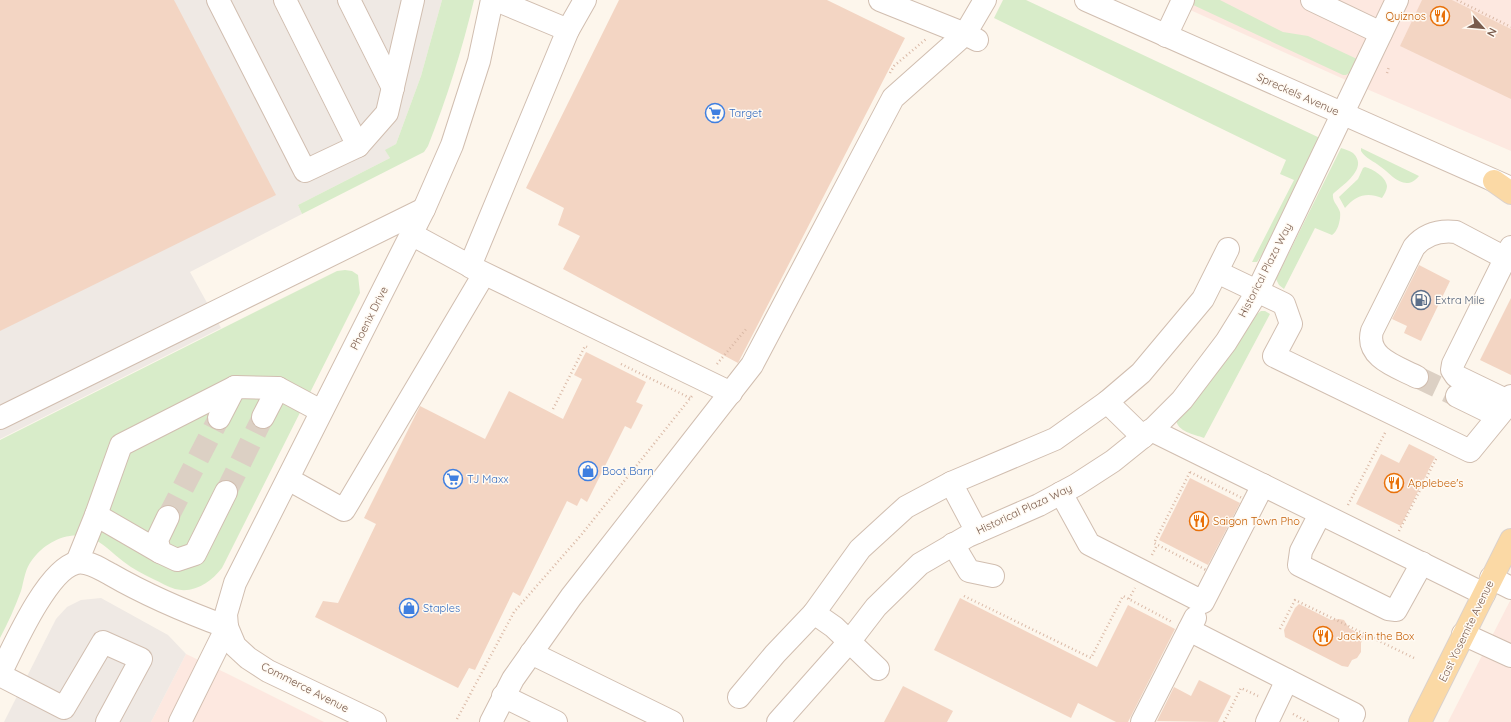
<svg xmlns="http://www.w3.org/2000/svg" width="1511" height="722" font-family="Quicksand,sans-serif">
<rect width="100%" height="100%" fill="#fdf6ec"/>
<g fill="#fde8e0">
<path d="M1168 0H1511V151L1348 81Z"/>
<path d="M1511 599V722H1448Z"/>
<path d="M186 654 228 674 324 722H151Z"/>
</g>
<g fill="#efe9e4">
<path d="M0 0H442L421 76 396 144 386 150 390 158 298 205 302 214 190 272 221 328 0 439Z"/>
<path d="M101 598 168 635 186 654 151 722H4L56 619 67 607 81 600Z"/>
</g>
<g fill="#d8ecc9">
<path d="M442 0H474C462 50 447 98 428 146L424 152 302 214 298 205 390 158 385 150 396 144 421 76Z"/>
<path d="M1003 0H1026L1322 139 1261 256 1257 262H1252L1294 180 1280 174 1286 160 994 18Z"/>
<path d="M1193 0H1220L1283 32 1308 36 1357 59 1351 72 1346 75H1343L1191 4Z"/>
<path d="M1341 148C1345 149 1350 151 1353 153 1369 168 1343 185 1333 194 1332 202 1338 205 1340 212 1341 219 1338 231 1332 235L1315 228 1284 289 1279 285 1276 279Z"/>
<path d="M1361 148 1419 176C1405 193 1392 175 1381 167 1374 161 1366 159 1361 151Z"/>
<path d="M1365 167C1373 169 1386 177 1387 186 1387 190 1384 195 1382 198 1367 192 1356 195 1345 208L1339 197 1358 179 1363 168Z"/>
<path d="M345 270 352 271 358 275 360 293 222 568C211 582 194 594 175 589 168 587 160 582 153 579 143 574 133 569 124 562 113 554 103 542 90 538 69 530 45 542 32 560 25 569 24 580 21 591 15 607 8 623 0 638V440L337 271Z"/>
<path d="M1261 311H1265L1270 314 1204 438C1194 434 1177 432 1176 419L1214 377 1234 349 1257 314Z"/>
</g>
<g fill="#f3d5c3">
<path d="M0 0H174L276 195 0 331Z"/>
<path d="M619 0H827L905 38 738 363 563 269 580 236 558 225 564 208 526 188Z"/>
<path d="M1422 0H1452L1511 29V99L1400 46Z"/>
<path d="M1419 265 1450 281 1421 341 1404 333 1407 326 1392 319Z"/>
<path d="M1511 298V375L1480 360Z"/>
<path d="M586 352 646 382 636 402 643 405 631 429 625 426 587 502 581 498 577 506 567 501 520 596 513 592 475 670 469 668 458 688 315 617 323 601 338 603 376 524 364 518 420 406 485 439 509 391 563 419 582 379 574 375Z"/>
<path d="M1409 444 1435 457 1401 526 1356 504 1381 454 1399 463Z"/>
<path d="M1190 478 1240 503 1208 565 1159 540Z"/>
<path d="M960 598 1097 667 1128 605 1175 629 1128 722H1116L1078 703 1071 718 934 650Z"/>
<path d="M1299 604 1331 620 1339 619 1344 620 1349 628 1364 636 1361 643V652L1357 658 1352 660 1348 667 1342 666 1285 637 1284 630 1295 608Z"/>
<path d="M1199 680 1231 696 1218 722 1157 721 1174 687 1191 696Z"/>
<path d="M903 686 953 711 947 722H884Z"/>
</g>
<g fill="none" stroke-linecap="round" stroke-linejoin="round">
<g stroke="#dcd0c4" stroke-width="22" stroke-dasharray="22 11" stroke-linecap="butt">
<path d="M1417 377 1457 396"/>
<path d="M226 492 263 417"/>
<path d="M168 517 219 418"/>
</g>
<g stroke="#d1beb0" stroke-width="24">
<g id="minor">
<path d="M218 0 305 171 358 146 387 113 413 0"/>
<path d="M285 0 358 146"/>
<path d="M349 0 393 88"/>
<path d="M496 0 568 30 585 0"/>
<path d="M880 0 965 34 977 40"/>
<path d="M1086 0 1511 188"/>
<path d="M1312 0 1381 33"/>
<path d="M1166 36 1183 0"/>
<path d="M411 234 470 266 568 30"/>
<path d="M471 267 731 393"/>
<path d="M1217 272 1284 304 1291 324 1274 356 1470 451 1506 407 1511 396"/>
<path d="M1417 377C1398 367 1365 358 1372 331L1414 247C1425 234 1439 230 1456 232L1511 261"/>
<path d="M1457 396 1498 416"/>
<path d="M1508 401 1456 376 1452 370 1453 364 1511 247"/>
<path d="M1107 402 1143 437"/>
<path d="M263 417 278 388"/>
<path d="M0 418 424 209"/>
<path d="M219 418 235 387"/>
<path d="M1151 430 1484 594"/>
<path d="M288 479 344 510 484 274"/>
<path d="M1061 493 1089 544 1203 602 1263 485"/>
<path d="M1320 514 1301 551 1299 565 1388 609 1396 610 1422 563"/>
<path d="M96 515 160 552"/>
<path d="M168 517 157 540 160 552 177 560 195 554 226 492"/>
<path d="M977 532 951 483 1055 439 1107 402 1141 373 1203 299 1228 249"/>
<path d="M953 544 969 571 993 576"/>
<path d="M77 562 96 515 121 445 235 387 278 388 321 411"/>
<path d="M1491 578 1511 588"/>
<path d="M1189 630 1354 714 1350 722"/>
<path d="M1463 634 1511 656"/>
<path d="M531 653 672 722"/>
<path d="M878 669 834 627 814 613 860 549 906 507 951 483"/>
<path d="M0 674C13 648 47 570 76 563 88 560 100 569 110 574 148 596 186 612 227 627"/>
<path d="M0 675 64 708 103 642 141 659 107 722"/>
<path d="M503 696 556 722"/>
<path d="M739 697 775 654 814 613"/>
<path d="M180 722 227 627"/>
<path d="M375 722 268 671 248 658 235 646 227 627 226 614 235 583 424 209 452 145 479 61 492 0"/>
<path d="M491 722 513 679 571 597 752 365 893 98 965 34 985 0"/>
<path d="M778 722 849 642 876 607 920 564 968 536 1039 505 1076 485 1113 461 1154 428 1182 400 1226 342 1257 292 1397 0"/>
<path d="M1142 722 1195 618"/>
<path d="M1267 722 1287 680"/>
</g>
</g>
<g stroke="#dad1cd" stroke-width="24">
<g id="major">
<path d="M1494 181 1511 193"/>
<path d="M1420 722 1511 540"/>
</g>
</g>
<g stroke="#d9b8a5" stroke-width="2.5" stroke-dasharray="1 3" stroke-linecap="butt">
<path d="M1457 0 1511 27"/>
<path d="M890 73 894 66 926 39"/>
<path d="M1387 73 1389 67"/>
<path d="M621 364 690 398"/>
<path d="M717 364 747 328"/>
<path d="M553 409 585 346 587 347"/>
<path d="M1190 472 1244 499 1208 571 1154 543Z"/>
<path d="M1348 505 1386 431"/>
<path d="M1399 531 1437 457"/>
<path d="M1152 555 1157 545"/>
<path d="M964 596 1091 658 1123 596 1172 622"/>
<path d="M1129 599 1135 588"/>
<path d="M1280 629 1295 600 1414 658"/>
<path d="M1293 714 1308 722"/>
<path d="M457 719 514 612 582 534 692 396"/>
<path d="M1224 722 1241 688 1258 696"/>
</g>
<use href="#minor" stroke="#fff" stroke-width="22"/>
<use href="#major" stroke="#fbd9a5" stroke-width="22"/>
</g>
<defs>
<g id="restaurant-ring" transform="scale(1)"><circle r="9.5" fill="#fffaf3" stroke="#e8710a" stroke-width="1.5"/><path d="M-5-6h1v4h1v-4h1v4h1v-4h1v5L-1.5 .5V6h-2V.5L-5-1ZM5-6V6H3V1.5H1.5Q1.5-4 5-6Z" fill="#e8710a"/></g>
<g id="supermarket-ring" transform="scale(1)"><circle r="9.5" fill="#fffaf3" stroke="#3f7fe0" stroke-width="1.5"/><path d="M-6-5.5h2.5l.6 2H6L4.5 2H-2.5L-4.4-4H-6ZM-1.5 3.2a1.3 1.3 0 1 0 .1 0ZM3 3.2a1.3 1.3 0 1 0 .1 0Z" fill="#3f7fe0"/></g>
<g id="fuel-ring" transform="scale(1)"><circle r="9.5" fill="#fffaf3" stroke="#5c6f8a" stroke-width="1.5"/><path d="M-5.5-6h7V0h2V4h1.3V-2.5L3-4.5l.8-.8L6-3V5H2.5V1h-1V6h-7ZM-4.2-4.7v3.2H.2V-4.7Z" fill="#5c6f8a"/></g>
<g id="shop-ring" transform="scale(1)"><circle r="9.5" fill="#fffaf3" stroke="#3f7fe0" stroke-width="1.5"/><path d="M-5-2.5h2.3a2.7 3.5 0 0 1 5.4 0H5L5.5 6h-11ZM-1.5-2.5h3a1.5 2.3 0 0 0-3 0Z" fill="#3f7fe0"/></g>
</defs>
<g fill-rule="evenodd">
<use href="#restaurant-ring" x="1440" y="16"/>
<use href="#supermarket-ring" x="715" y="113"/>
<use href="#fuel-ring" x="1421" y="300"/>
<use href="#shop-ring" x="588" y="471"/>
<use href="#supermarket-ring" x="453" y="479"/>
<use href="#restaurant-ring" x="1394" y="483"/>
<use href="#restaurant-ring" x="1199" y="521"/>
<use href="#shop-ring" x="409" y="608"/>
<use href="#restaurant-ring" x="1323" y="636"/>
</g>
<g text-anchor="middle" stroke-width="3" stroke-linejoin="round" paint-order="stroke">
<g font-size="11" fill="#c56008" stroke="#fffaf3" text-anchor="start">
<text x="1426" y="20" text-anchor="end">Quiznos</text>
<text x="1408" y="487">Applebee's</text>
<text x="1213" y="525">Saigon Town Pho</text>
<text x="1337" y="640">Jack in the Box</text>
</g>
<g font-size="11" fill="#7a5c4d" stroke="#fffaf3">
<text transform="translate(1298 94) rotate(24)" y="4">Spreckels Avenue</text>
<text transform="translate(1265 270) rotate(-63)" y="4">Historical Plaza Way</text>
<text transform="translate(369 318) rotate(-63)" y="4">Phoenix Drive</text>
<text transform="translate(1024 509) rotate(-25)" y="4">Historical Plaza Way</text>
<text transform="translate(1466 631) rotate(-64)" y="4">East Yosemite Avenue</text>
<text transform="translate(305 687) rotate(27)" y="4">Commerce Avenue</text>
</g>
<g font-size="11" fill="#366cbe" stroke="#fffaf3" text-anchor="start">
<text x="729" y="117">Target</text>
<text x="602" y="475">Boot Barn</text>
<text x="467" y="483">TJ Maxx</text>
<text x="423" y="612">Staples</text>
</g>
<g font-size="11" fill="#4e5e75" stroke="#fffaf3" text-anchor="start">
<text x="1435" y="304">Extra Mile</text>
</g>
</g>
<g transform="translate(1483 28) rotate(117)" stroke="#fffaf3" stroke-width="3" paint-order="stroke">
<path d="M0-3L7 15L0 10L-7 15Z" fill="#7a5c4d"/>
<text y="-6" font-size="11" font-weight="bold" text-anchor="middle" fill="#7a5c4d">N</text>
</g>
</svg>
